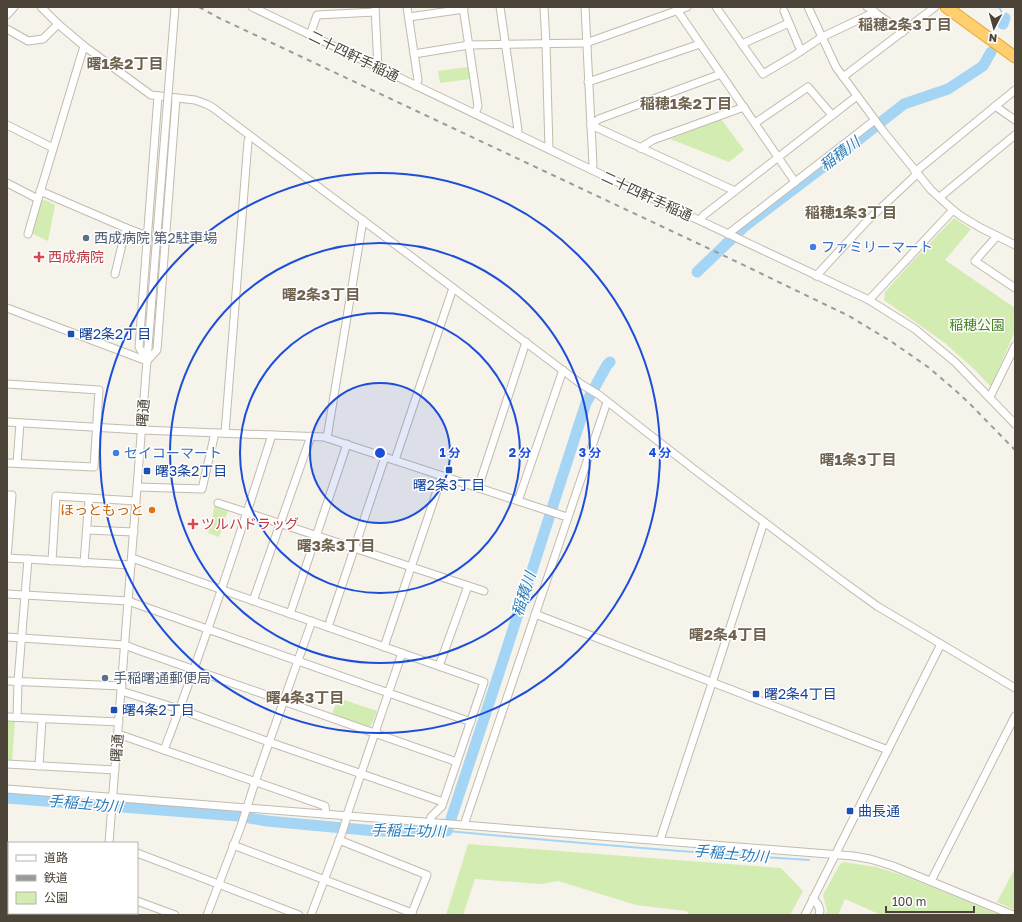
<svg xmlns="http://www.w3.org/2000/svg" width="1022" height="922" font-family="'Golos Text','Noto Sans JP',sans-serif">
<rect width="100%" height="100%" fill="#f6f3eb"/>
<g fill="#d3ecb2">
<path d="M468 67 470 79 440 83 438 71Z"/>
<path d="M721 119 744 150 729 162 670 139Z"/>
<path d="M45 200 55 205 48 241 33 234V232L41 201Z"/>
<path d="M954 218 971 229 945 260 1015 308V331L991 387 976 371 945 343 884 300 885 292 911 263Z"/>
<path d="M214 506 228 511 219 537 208 533 213 515Z"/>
<path d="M338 698 377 711 371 726 366 727 332 714Z"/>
<path d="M7 721H15L12 761 7 760Z"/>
<path d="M468 844 781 868 803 891 790 915H690L686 911 636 905 558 881 541 884 475 879 463 915H446Z"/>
<path d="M844 862 876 867 902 875 1001 915H881L845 899 838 915H825L827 911 823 895 840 864Z"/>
<path d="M1015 868V910L997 902Z"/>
</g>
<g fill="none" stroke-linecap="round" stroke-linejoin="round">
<g stroke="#a5d5f5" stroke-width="2">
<path d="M999 7 1005 18"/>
<path d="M447 831C567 842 688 853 809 860"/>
</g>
<g stroke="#a5d5f5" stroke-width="11">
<path d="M1003 24 1005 18"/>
<path d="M697 272 745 226 848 148 904 104 948 89 983 66 991 52"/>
<path d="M7 798 238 816 267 821 376 831H447L498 676 586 403 607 365 610 362"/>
</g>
<g stroke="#c3bbad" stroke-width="9">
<g id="minor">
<path d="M41 7 58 24 84 46 151 95 195 100 206 104 212 107 581 384 599 395 695 470 841 580 877 606 1015 688"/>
<path d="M252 7 592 170 869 300 915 329 955 362 1015 424"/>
<path d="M375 7 378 68"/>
<path d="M407 7 418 80 416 86"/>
<path d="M463 7 478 106 475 114"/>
<path d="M500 7 518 130 517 134"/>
<path d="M544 7 546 44 549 149"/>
<path d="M585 7 593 165 592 170"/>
<path d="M676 7 677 10 795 182"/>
<path d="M716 7 763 74 795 55 822 37 875 12"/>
<path d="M808 7 836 67 883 131 931 190 953 210 961 216 981 228 1015 245"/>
<path d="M867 7 903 32"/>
<path d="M784 11 801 51"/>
<path d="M7 15 14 7"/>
<path d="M409 17 464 9"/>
<path d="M7 29 28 41 43 39 58 24"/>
<path d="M310 35 317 15 375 12"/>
<path d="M742 44 789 23"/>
<path d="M414 54 469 45 586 43 687 7"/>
<path d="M843 77 935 7"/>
<path d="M588 82 700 44"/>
<path d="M995 106 1015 120"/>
<path d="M755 123 808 87 832 115"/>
<path d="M7 125 53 148"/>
<path d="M591 125 735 191"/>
<path d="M591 125 599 119 721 74"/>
<path d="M640 148 653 140 744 107"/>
<path d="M915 172 1015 90"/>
<path d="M7 183 38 199"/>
<path d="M40 191 126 228 147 236"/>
<path d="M940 197 1015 135"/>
<path d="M700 220 704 215 857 96"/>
<path d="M28 234 38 199 84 46"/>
<path d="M728 234 875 120"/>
<path d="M997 236 975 261 1015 288"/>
<path d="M115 274 126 228"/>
<path d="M816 276 867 221 917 174"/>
<path d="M869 300 953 210"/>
<path d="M7 308 147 361"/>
<path d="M147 361 139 347 158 96"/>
<path d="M147 361 157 350 176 99"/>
<path d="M7 384 99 390 94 467 7 463"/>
<path d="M990 397 1015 346"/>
<path d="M7 422 142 430 324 437 567 517"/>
<path d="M225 433 248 141 250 136"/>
<path d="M327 438 363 220"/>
<path d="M395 460 453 288"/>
<path d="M17 463 20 423"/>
<path d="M138 487 202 489 215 433"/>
<path d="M478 488 526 342"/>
<path d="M7 495H12L7 558"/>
<path d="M518 501 563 370"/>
<path d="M218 503 484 591"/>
<path d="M87 530 134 532"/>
<path d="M7 558 131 565"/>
<path d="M132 558 484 682 442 806 431 817 430 822"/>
<path d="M52 561 56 496 136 501"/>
<path d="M84 563 89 498"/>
<path d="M7 594 128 601 471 722"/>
<path d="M253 601 311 436"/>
<path d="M290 614 347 444"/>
<path d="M535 614 888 750"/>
<path d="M328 627 385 457"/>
<path d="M7 637 125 645 135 649 457 762"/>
<path d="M384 647 442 476"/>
<path d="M439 666 468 586"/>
<path d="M7 681 122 686"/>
<path d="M121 691 179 709 269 742 443 802"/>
<path d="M7 717 119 722"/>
<path d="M17 717 18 681 28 559"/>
<path d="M118 734 325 806 326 814"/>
<path d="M164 750C204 646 238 540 272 435"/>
<path d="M7 764 115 770"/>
<path d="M39 766 42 719"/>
<path d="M7 789 853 856 870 859 893 866 1013 915"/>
<path d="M464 825 607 402"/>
<path d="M339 840 427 875 411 915"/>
<path d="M660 840 712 683 764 522"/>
<path d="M109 843 148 347"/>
<path d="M233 845 412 913"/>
<path d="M137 853 299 915"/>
<path d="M931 881 1015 716"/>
<path d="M7 884H9"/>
<path d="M813 898C817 903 822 909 819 915"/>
<path d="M137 901 175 915"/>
<path d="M103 915V913"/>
<path d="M207 915 241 826 255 782 312 621"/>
<path d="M311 915 342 833 346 820 347 815 402 653"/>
<path d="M805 915 941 644"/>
</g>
</g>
<g stroke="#e8a534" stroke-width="13">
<path id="highway" d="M946 7 1015 57"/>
</g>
<use href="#minor" stroke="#fff" stroke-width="7"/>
<use href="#highway" stroke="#ffce6e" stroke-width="11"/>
<path stroke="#9a9a9a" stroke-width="2" stroke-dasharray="5 5" stroke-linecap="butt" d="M199 7 219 18 731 259 849 316 892 342 928 367 955 390 969 403 1015 450"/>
<g stroke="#c3bbad" stroke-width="9" stroke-linecap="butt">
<path id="minor-bridge" d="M148 347 175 7"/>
</g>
<use href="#minor-bridge" stroke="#fff" stroke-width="7"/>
</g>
<circle cx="380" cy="453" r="70" fill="#1d4ed8" fill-opacity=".12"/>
<g fill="none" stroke="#1d4ed8" stroke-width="2">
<circle cx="380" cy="453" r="70"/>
<circle cx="380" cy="453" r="140"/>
<circle cx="380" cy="453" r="210"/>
<circle cx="380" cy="453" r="280"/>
</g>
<g fill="#5c6f8a" stroke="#fff" stroke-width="1.5">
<circle cx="86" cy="238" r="4"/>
<circle cx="105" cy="678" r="4"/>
</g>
<g fill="#3f7fe0" stroke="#fff" stroke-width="1.5">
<circle cx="813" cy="247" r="4"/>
<circle cx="116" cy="453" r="4"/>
</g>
<g fill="#e0444e" stroke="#fff" stroke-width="1.5">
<path d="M37 251h4v4h4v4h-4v4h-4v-4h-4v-4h4z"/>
<path d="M191 518h4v4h4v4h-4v4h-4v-4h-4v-4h4z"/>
</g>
<g fill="#1a4fb4" stroke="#fff" stroke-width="1.5">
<rect x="67" y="330" width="8" height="8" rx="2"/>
<rect x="445" y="466" width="8" height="8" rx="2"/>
<rect x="143" y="467" width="8" height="8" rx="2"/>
<rect x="752" y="690" width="8" height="8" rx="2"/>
<rect x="110" y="706" width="8" height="8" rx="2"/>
<rect x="846" y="807" width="8" height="8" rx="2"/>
</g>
<circle fill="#e8710a" stroke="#fff" stroke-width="1.5" cx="152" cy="510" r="4"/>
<g text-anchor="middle" stroke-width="3" stroke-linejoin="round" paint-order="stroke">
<g font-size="14" fill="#4c4438" stroke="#fff">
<text transform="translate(354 56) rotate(26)" y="5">二十四軒手稲通</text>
<text transform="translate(647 196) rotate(25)" y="5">二十四軒手稲通</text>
<text transform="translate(143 413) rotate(-86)" y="5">曙通</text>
<text transform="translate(117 748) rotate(-86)" y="5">曙通</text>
</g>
<g font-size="14" fill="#4e5e75" stroke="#fff" text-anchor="start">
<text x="94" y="243">西成病院 第2駐車場</text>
<text x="113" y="683">手稲曙通郵便局</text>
</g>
<g font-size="14" fill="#366cbe" stroke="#fff" text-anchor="start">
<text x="821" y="252">ファミリーマート</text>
<text x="124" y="458">セイコーマート</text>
</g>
<g font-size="14" fill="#be3a42" stroke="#fff" text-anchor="start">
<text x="48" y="262">西成病院</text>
<text x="201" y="529">ツルハドラッグ</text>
</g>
<g font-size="14" fill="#4a8326" stroke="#fff">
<text x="977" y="330">稲穂公園</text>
</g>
<g font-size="14" fill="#164399" stroke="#fff" text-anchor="start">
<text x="79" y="339">曙2条2丁目</text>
<text x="155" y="476">曙3条2丁目</text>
<text x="449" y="490" text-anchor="middle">曙2条3丁目</text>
<text x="764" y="699">曙2条4丁目</text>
<text x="122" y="715">曙4条2丁目</text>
<text x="858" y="816">曲長通</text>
</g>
<g font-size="14" fill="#c56008" stroke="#fff" text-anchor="end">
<text x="144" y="515">ほっともっと</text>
</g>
<g font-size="15" font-weight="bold" fill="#6f624e" stroke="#fff">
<text x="905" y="30">稲穂2条3丁目</text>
<text x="125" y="69">曙1条2丁目</text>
<text x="686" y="109">稲穂1条2丁目</text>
<text x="851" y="218">稲穂1条3丁目</text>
<text x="321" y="300">曙2条3丁目</text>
<text x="858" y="465">曙1条3丁目</text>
<text x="336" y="551">曙3条3丁目</text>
<text x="728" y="640">曙2条4丁目</text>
<text x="305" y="703">曙4条3丁目</text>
</g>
<g font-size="15" font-style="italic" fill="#277bb7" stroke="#fff">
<text transform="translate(840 154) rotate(-37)" y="5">稲積川</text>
<text transform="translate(524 594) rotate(-72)" y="5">稲積川</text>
<text transform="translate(85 804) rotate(5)" y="5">手稲土功川</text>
<text transform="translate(408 831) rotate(1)" y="5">手稲土功川</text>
<text transform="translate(731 854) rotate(5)" y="5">手稲土功川</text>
</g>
</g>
<circle cx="380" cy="453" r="6" fill="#1d4ed8" stroke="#fff" stroke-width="2"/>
<g font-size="12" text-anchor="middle" font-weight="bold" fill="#1d4ed8" stroke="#fff" stroke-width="3" stroke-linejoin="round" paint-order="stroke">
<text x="450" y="457">1 分</text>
<text x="520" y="457">2 分</text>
<text x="590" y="457">3 分</text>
<text x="660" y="457">4 分</text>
</g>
<rect width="1022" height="922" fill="none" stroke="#4c4438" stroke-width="16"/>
<rect x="8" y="842" width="130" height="72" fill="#ffffff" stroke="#b7b4af"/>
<rect x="16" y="855" width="20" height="6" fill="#ffffff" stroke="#b7b4af"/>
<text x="44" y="862" font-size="12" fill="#4c4438">道路</text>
<rect x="16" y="875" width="20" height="6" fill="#9a9a9a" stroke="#b7b4af"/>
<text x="44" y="882" font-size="12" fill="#4c4438">鉄道</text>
<rect x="16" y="892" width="20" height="12" fill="#d3ecb2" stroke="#b7b4af"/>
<text x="44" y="902" font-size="12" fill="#4c4438">公園</text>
<g transform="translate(994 28) rotate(186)" stroke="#ffffff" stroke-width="3" paint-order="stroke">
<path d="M0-3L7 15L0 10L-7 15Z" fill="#4c4438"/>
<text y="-6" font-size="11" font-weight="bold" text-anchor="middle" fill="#4c4438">N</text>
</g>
<path d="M886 906v6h88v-6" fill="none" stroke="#4c4438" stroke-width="2"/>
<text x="892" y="906" font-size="12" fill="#4c4438" stroke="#ffffff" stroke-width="3" paint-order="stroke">100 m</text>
</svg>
